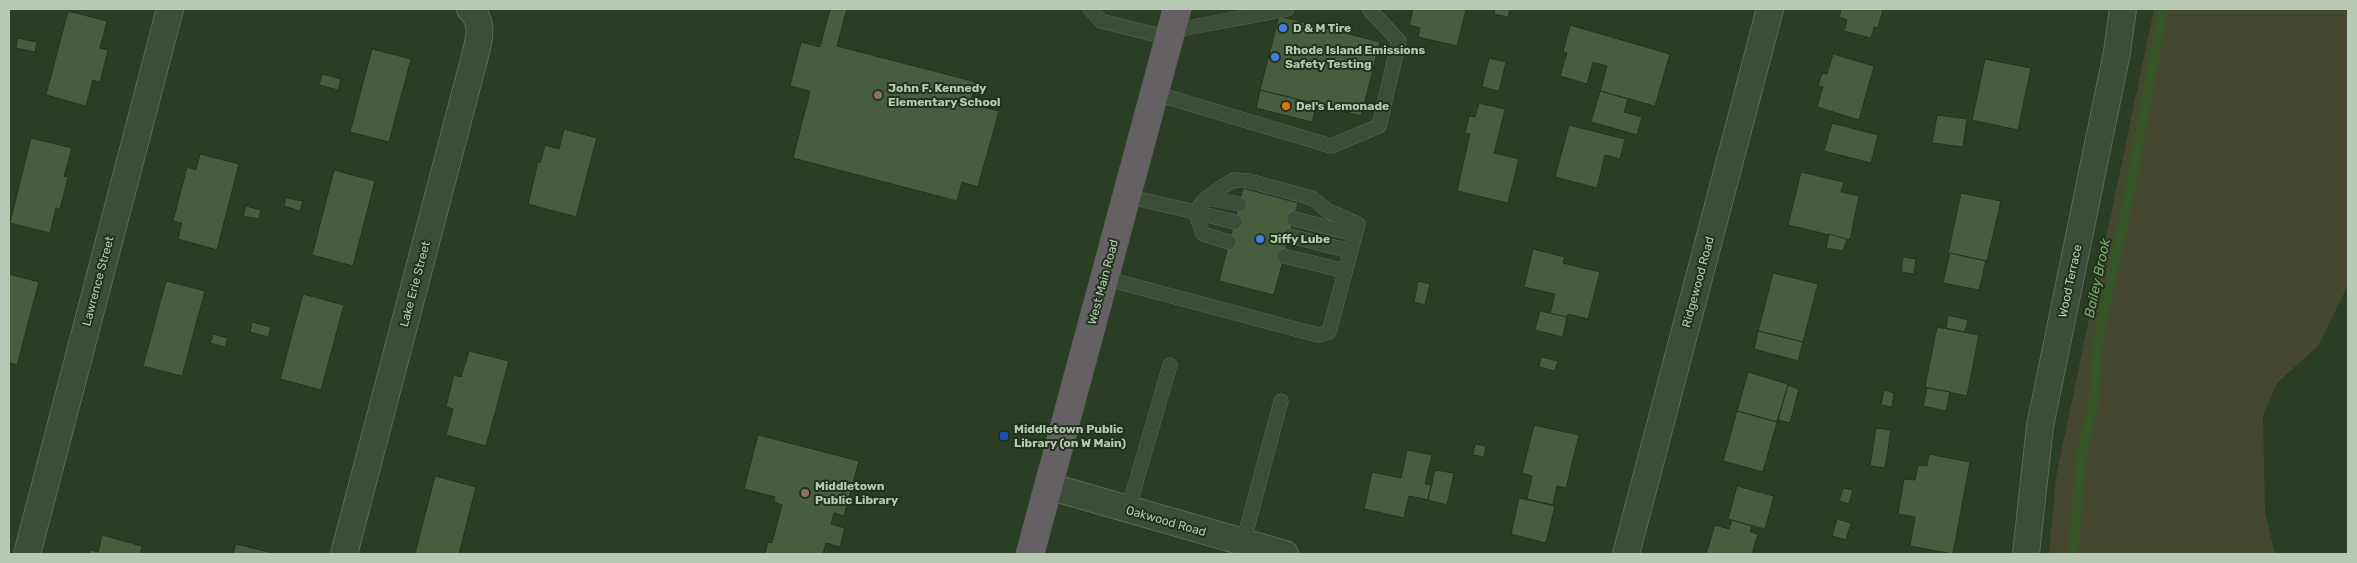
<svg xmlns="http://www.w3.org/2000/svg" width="2357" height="563" font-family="Rubik,sans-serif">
<rect width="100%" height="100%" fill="#293e22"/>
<path fill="#45482e" d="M2154 9H2348V285L2318 346 2277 383 2263 416 2265 512 2275 554H2049L2056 477Z"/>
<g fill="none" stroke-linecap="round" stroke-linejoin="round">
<path stroke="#345629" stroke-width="10" d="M2073 554 2081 459 2094 400 2098 339 2129 195 2163 9"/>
</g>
<g fill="#465d3e" stroke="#23351e">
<path d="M830 9H847L837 46 976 82 970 104 999 111 978 187 962 182 957 201 793 158 810 91 790 86 801 42 820 47Z"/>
<path d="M1413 9H1466L1457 46 1418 37 1420 28 1409 25Z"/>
<path d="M1495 9H1510L1508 17 1494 14Z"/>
<path d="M1841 9H1883L1878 28 1874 27 1871 38 1844 31 1847 20 1839 17Z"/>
<path d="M68 11 107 21 100 48 108 50 100 82 93 80 86 106 46 95Z"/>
<path d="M1279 16 1380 42 1361 116 1260 90Z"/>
<path d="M1570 25 1670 54 1655 106 1600 91 1607 66 1593 62 1587 84 1560 76 1567 53 1563 52Z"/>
<path d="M18 38 37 42 35 52 16 48Z"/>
<path d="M372 49 411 59 389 142 350 132Z"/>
<path d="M1833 54 1874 66 1859 120 1817 107 1823 87 1818 86 1822 73 1827 74Z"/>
<path d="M1489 58 1506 62 1499 91 1482 87Z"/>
<path d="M1985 59 2031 68 2018 130 1972 120Z"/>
<path d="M322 74 341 79 338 90 319 85Z"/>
<path d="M1260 90 1317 104 1312 122 1256 108Z"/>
<path d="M1600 91 1628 99 1624 112 1642 117 1637 135 1591 122Z"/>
<path d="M1479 103 1505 109 1494 153 1519 159 1508 203 1457 191 1470 134 1465 133 1469 116 1475 117Z"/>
<path d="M1937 115 1967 119 1963 147 1932 143Z"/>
<path d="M1832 123 1878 135 1871 163 1824 151Z"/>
<path d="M1569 125 1625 139 1620 159 1605 155 1597 188 1555 177Z"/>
<path d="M564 129 597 138 576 217 528 204 538 162 540 163 545 145 559 149Z"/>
<path d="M31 138 72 148 64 176 68 177 60 209 56 208 50 233 10 223Z"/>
<path d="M200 154 239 164 217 250 178 239 182 223 173 221 187 167 196 170Z"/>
<path d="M334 170 375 181 353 266 312 255Z"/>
<path d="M1801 172 1844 182 1841 192 1859 196 1850 240 1788 225Z"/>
<path d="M1243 188 1298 203 1274 295 1219 281Z"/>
<path d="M1961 193 2001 201 1987 261 1948 253Z"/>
<path d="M286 198 303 201 300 211 284 206Z"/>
<path d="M246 206 261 210 259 219 243 216Z"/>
<path d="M1829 234 1847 239 1843 251 1826 248Z"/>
<path d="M1533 249 1565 257 1563 263 1600 272 1588 319 1568 314 1567 317 1550 314 1555 294 1524 287Z"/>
<path d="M1950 253 1986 261 1979 290 1943 283Z"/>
<path d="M1903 257 1916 259 1914 274 1901 272Z"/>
<path d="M1773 273 1818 284 1803 342 1758 331Z"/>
<path d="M9 274 39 282 17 365 9 363Z"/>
<path d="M166 281 205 291 182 376 143 366Z"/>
<path d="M1418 281 1430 284 1425 305 1414 302Z"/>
<path d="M303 294 344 305 321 390 280 379Z"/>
<path d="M1540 311 1567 317 1563 337 1535 330Z"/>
<path d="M1948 315 1968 320 1965 332 1946 328Z"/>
<path d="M252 322 271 327 268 337 250 332Z"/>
<path d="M1937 327 1979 335 1967 396 1925 387Z"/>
<path d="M1758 331 1803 342 1798 361 1754 349Z"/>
<path d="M213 334 228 338 225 347 210 343Z"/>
<path d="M469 351 509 361 486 446 446 435 453 409 446 407 454 375 461 377Z"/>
<path d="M1541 357 1558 361 1555 371 1539 367Z"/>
<path d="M1748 372 1788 384 1777 422 1737 411Z"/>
<path d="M1788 385 1799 389 1790 423 1778 420Z"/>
<path d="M1927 388 1950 392 1946 411 1923 406Z"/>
<path d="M1884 390 1894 393 1892 407 1881 405Z"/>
<path d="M1737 411 1777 422 1763 472 1723 461Z"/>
<path d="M1534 425 1579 435 1566 488 1557 486 1553 505 1527 499 1532 476 1522 473Z"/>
<path d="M1876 428 1891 430 1885 468 1870 466Z"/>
<path d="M758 435 859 461 844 516 834 513 831 524 845 528 840 547 826 543 823 554H765L768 542 772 543 782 505 774 502 775 497 744 489Z"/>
<path d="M1475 444 1486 446 1484 457 1473 455Z"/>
<path d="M1407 450 1432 455 1425 484 1431 485 1428 500 1409 496 1404 518 1364 509 1372 472 1401 478Z"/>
<path d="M1929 454 1970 462 1953 554 1910 546 1915 517 1898 514 1904 479 1915 480 1918 465 1927 466Z"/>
<path d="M1435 470 1454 473 1447 505 1428 500Z"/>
<path d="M435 476 476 487 459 554H415Z"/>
<path d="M1737 486 1774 496 1765 529 1728 519Z"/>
<path d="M1843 488 1853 490 1849 504 1839 501Z"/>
<path d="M1519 498 1555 506 1546 543 1511 534Z"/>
<path d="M1837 519 1851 523 1846 540 1832 536Z"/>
<path d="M1732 520 1752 526 1750 532 1758 534 1752 554H1706L1715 525 1729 529Z"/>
<path d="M102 535 142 546 140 554H89L91 550 98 552Z"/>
<path d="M236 544 277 554H233Z"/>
</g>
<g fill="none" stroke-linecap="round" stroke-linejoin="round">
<g stroke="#5a6c55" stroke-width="15">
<g id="service">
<path d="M1090 9 1101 21 1169 38"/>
<path d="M1171 31 1287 9"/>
<path d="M1154 93 1331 146 1379 126 1399 41 1369 9"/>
<path d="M1207 198 1239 204"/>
<path d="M1195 212 1203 234 1229 242"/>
<path d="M1195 212 1235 222"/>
<path d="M1294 219 1355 234"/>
<path d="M1290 236 1350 251"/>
<path d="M1284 256 1345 271"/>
<path d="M1104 278 1318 335 1329 332 1358 224 1328 211 1312 198 1249 181 1234 180 1220 188 1203 202 1195 212 1126 196"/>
<path d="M1128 510 1170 365"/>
<path d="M1243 543 1281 401"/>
</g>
</g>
<g stroke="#5a6c55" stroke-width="28">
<g id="minor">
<path d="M1048 486 1285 554"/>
<path d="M27 554 170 9"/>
<path d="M344 554 476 52C480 36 483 21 470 9"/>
<path d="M1626 554 1770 9"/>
<path d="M2026 554 2040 426 2117 52 2123 9"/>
</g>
</g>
<g stroke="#475942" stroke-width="29">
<path id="trunk" d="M1030 554 1177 9"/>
</g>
<use href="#service" stroke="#3c4e37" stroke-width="14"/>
<use href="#minor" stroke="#3c4e37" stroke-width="26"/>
<use href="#trunk" stroke="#646064" stroke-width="28"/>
</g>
<g fill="#3f7fe0" stroke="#21331c" stroke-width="2">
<circle cx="1283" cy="28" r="5"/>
<circle cx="1275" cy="57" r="5"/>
<circle cx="1260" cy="239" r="5"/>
</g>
<g fill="#8d6e63" stroke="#21331c" stroke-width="2">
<circle cx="878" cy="95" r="5"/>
<circle cx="805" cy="493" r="5"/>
</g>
<circle fill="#e8710a" stroke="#21331c" stroke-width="2" cx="1286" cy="106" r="5"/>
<rect fill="#1a4fb4" stroke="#21331c" stroke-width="2" x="999" y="431" width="10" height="10" rx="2.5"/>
<g text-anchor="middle" stroke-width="4" stroke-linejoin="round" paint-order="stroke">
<g font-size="12" font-weight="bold" fill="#b7c9b2" stroke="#21331c" text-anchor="start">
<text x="1293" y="32">D &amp; M Tire</text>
<text x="1285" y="54">Rhode Island Emissions<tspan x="1285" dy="14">Safety Testing</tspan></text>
<text x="888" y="92">John F. Kennedy<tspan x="888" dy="14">Elementary School</tspan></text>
<text x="1296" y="110">Del's Lemonade</text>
<text x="1270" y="243">Jiffy Lube</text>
<text x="1014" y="433">Middletown Public<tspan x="1014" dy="14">Library (on W Main)</tspan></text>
<text x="815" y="490">Middletown<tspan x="815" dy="14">Public Library</tspan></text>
</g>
<g font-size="12" fill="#b7c9b2" stroke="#21331c">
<text transform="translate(98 281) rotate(-75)" y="4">Lawrence Street</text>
<text transform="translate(2070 281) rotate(-78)" y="4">Wood Terrace</text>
<text transform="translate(1103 282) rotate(-75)" y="4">West Main Road</text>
<text transform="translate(1698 282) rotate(-75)" y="4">Ridgewood Road</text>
<text transform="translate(415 284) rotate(-75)" y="4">Lake Erie Street</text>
<text transform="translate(1166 521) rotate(16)" y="4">Oakwood Road</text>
</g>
<g font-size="14" font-style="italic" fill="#79aa6a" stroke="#21331c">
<text transform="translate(2097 278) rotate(-78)" y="5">Bailey Brook</text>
</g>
</g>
<rect width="2357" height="563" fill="none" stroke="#b7c9b2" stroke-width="20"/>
</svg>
